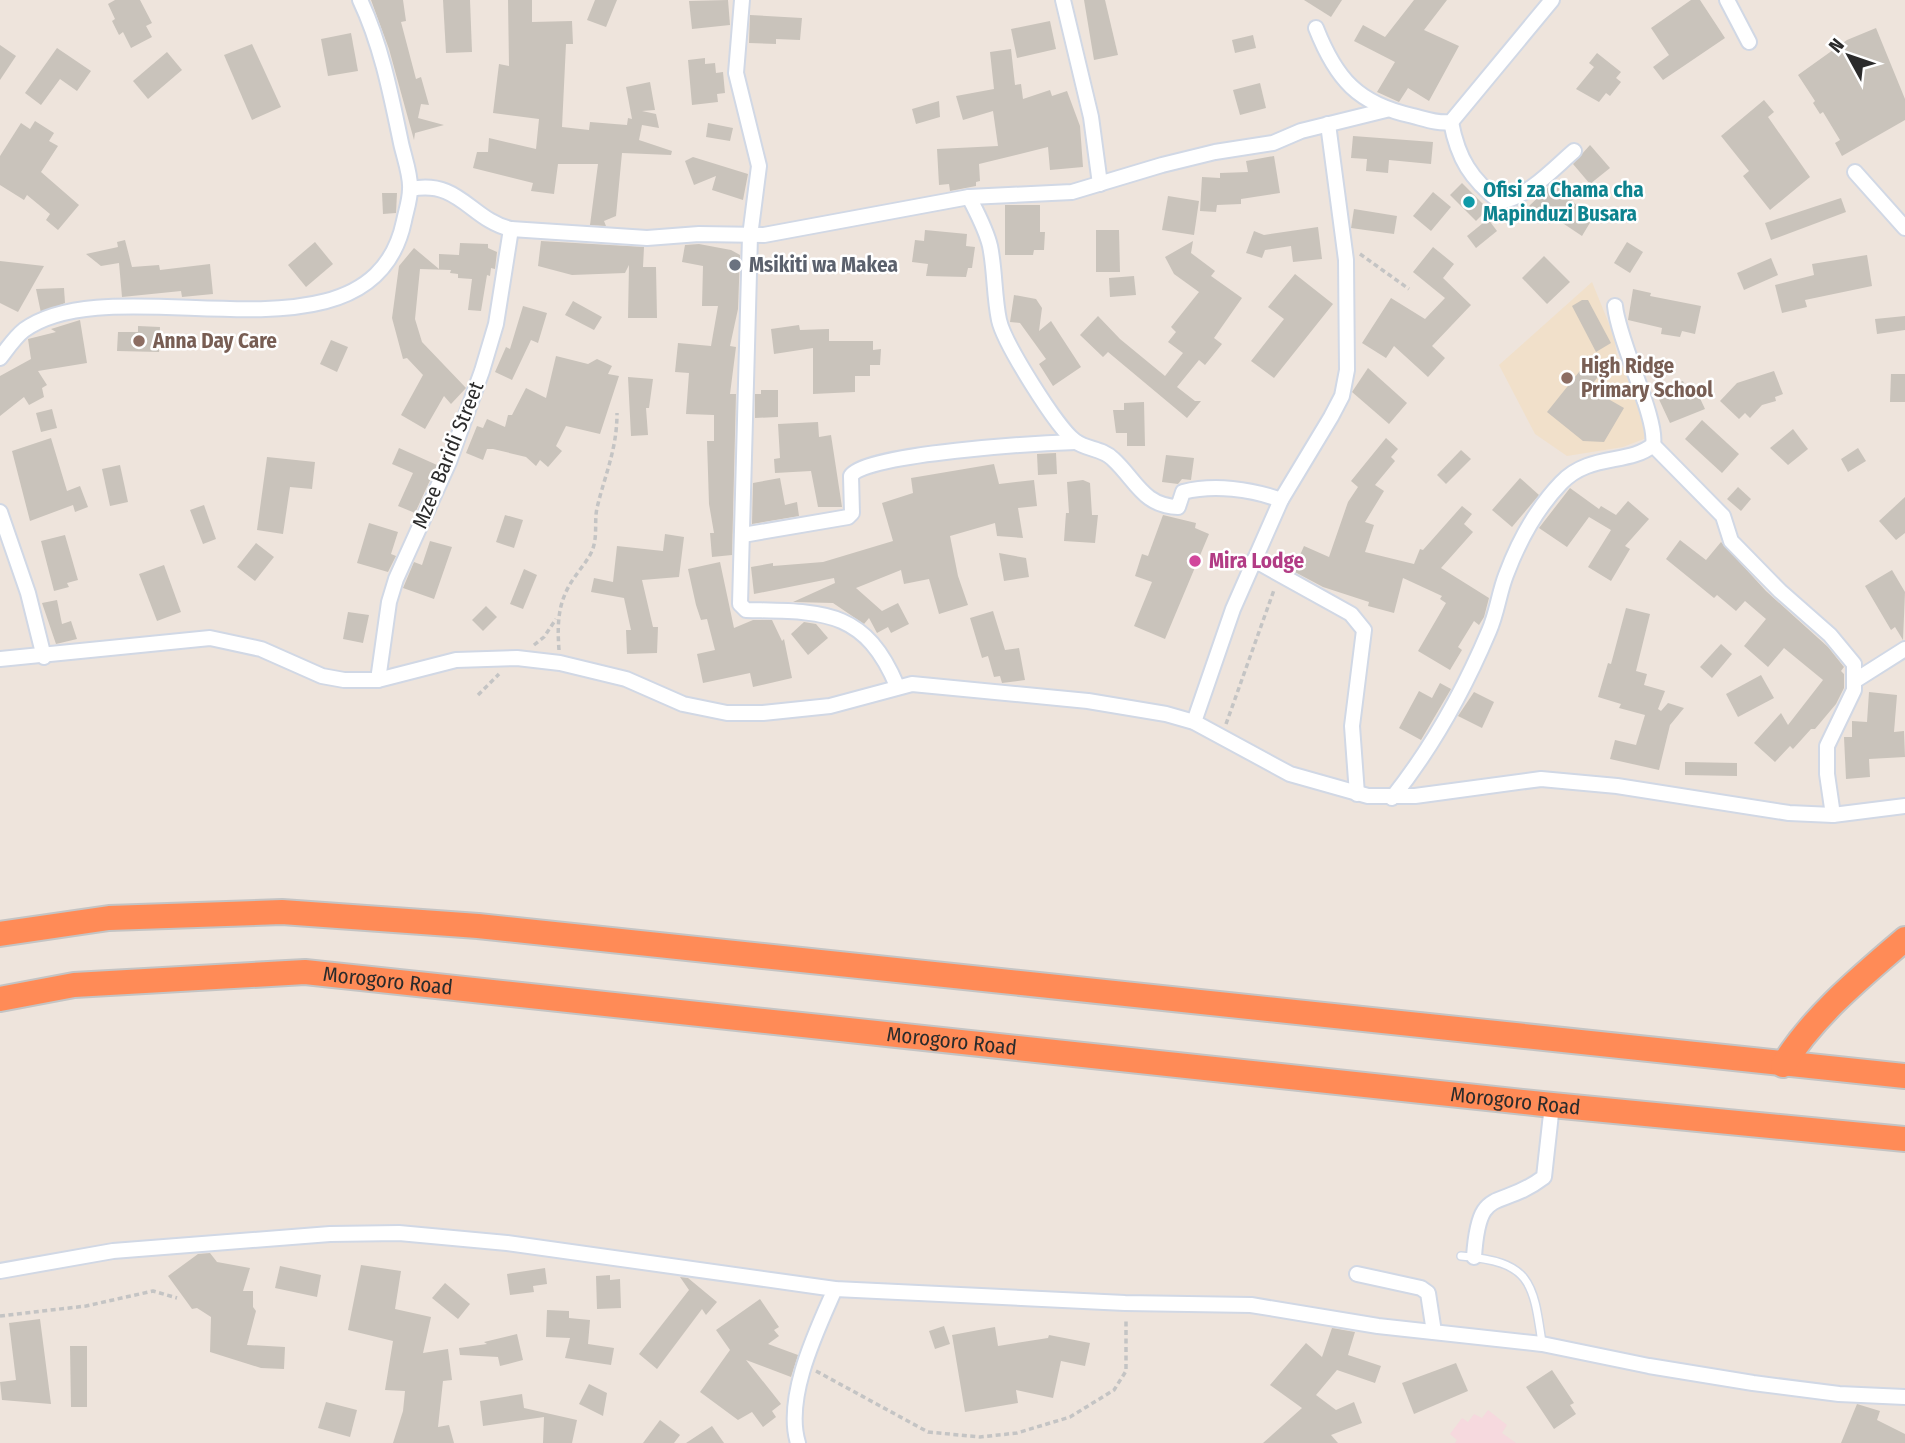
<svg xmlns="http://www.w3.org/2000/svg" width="1905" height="1443" font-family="'Fira Sans Condensed',sans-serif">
<rect width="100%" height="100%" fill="#eee4dc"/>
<path fill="#f1e0ca" d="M1592 282 1614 336 1617 356 1635 392 1649 437 1623 447 1567 456 1535 434 1499 365Z"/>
<path fill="#f6d9de" d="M1488 1410 1507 1425 1502 1433 1516 1443H1455L1457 1440 1450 1434 1462 1418 1468 1422 1474 1414 1482 1418Z"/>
<g fill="#c9c3bb">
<path d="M115 0H140L152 23 146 26 152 37 131 48 123 32 119 35 112 21 115 19 108 4Z"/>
<path d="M371 0H403L406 21 401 22 416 79 421 77 429 105 421 104 418 118 444 125 415 133 414 140 389 49Z"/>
<path d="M443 0H470L472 52 446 53Z"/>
<path d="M508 0H532V22L572 21 573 44H566L562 127 589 130 590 122 627 125 628 118 632 119 626 87 650 82 655 110 642 111 656 114 659 128 642 125 639 140 672 151 671 155 622 153 616 216 604 221 606 226 590 225 598 164H558L554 194 531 191 533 183 473 168 477 152H488L489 138 536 149 539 119 493 113 499 64 509 66Z"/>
<path d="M595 0H617L606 27 587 20Z"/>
<path d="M728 0 730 25 692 29 689 1Z"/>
<path d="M1084 0H1105L1118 55 1094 60Z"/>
<path d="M1304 0H1342L1331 17Z"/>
<path d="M1414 0H1447L1424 30 1459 46 1429 101 1408 88 1399 102 1377 92 1395 62 1354 41 1363 25 1385 37Z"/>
<path d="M1691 0H1700L1725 38 1663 80 1653 67 1669 55 1651 28Z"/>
<path d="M750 15 802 18 800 40 776 39V44L749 43Z"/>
<path d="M1050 21 1056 49 1017 58 1011 29Z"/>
<path d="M1876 28 1905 99V120L1842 156 1835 143 1840 140 1823 112 1820 114 1813 103 1815 101 1798 75 1847 40Z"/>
<path d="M351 33 358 71 328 76 321 39Z"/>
<path d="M1253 35 1256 48 1235 53 1232 40Z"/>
<path d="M252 44 281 107 252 120 224 55Z"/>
<path d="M0 45 16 56 0 80Z"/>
<path d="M57 48 91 71 77 91 60 79 41 105 25 93Z"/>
<path d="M1011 49 1015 85 1021 84 1023 99 1050 90 1052 96 1067 91 1080 126 1083 167 1050 170 1048 147 979 164 980 181 976 182V186L950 191 949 184 939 185 937 149 998 146 993 111 963 120 956 96 994 89 990 52Z"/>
<path d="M167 52 182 70 148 99 133 81Z"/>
<path d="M1597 53 1621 72 1616 78 1621 82 1610 96 1606 93 1599 102 1576 89 1594 67 1589 63Z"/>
<path d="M705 58V64L715 63 716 73 723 72 725 93 717 94 718 102 692 105 688 60Z"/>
<path d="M1260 83 1266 108 1240 115 1233 90Z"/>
<path d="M1764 100 1774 112 1768 117 1810 177 1770 210 1743 176 1749 171 1721 136Z"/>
<path d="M939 101 940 117 916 124 912 109Z"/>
<path d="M35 121 54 133 49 141 58 146 41 172 79 205 58 230 46 220 50 214 27 195 24 200 0 185V156L21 123 30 129Z"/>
<path d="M708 123 733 128 730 141 706 137Z"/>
<path d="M1353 136 1433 142 1431 164 1389 160 1388 173 1366 171 1367 159 1351 158Z"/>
<path d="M1590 145 1610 168 1590 184 1573 164Z"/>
<path d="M1274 156 1280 193 1241 199V204L1217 205 1216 212 1200 211 1202 177 1220 178V173L1248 172 1246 161Z"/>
<path d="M693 157 748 174 743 200 712 190 716 176 694 185 685 161Z"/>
<path d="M1462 183 1488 209 1476 221 1450 195Z"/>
<path d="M1553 183 1573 199 1571 201 1594 216 1582 236 1552 216 1546 223 1527 208Z"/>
<path d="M1433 192 1451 207 1431 231 1413 216Z"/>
<path d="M382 193H397L396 213 383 214Z"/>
<path d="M1168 196 1199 201 1194 235 1162 230Z"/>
<path d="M1841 198 1846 212 1771 240 1765 223Z"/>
<path d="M1005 205H1040V232H1045L1044 250H1034L1033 255H1005Z"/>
<path d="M1354 209 1397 216 1394 234 1351 228Z"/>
<path d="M1488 219 1497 231 1476 248 1467 236Z"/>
<path d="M1318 227 1322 259 1293 262 1291 246 1265 250 1262 258 1246 253 1254 231 1264 235Z"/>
<path d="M925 230 967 234 966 246 975 247 972 268H968L966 277 926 276 928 264 912 262 915 240 924 241Z"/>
<path d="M1096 230H1119L1120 272H1096Z"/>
<path d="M125 240 132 267 159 265 160 270 210 264 213 294 182 297 181 291 122 297 119 263 101 266 86 254 118 247 117 242Z"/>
<path d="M541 241 644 247 643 267H656L657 318H628L629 265 625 273 572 275 538 266Z"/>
<path d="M1193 241 1191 253 1215 271 1211 276 1242 298 1214 338 1222 344 1205 365 1199 360 1177 387 1195 401H1201L1187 418 1108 352 1103 357 1080 335 1098 316 1120 339 1165 376 1183 353 1168 342 1176 332 1171 327 1199 292 1174 274 1165 257Z"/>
<path d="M315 242 333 264 306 287 288 265Z"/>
<path d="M1627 242 1643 252 1630 273 1614 263Z"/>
<path d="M460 243 488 244V248L497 252 495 269 491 268 490 276 487 275 481 311 468 310 472 279 458 278V274L450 273 451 270 420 269 415 319 422 342 466 388 451 404 444 396 425 429 401 415 423 375 407 358 403 359 392 318 399 266 414 248 439 269V254L459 255Z"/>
<path d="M699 244 731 250 740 255 738 309 730 346 736 347 730 394H736L732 555 712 557 710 533H714L709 504 707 441H714V415L686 414 689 373 675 372 678 343 711 346 718 306H702L703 266 682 262 685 245Z"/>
<path d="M1433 247 1454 264 1443 278 1471 305 1432 346 1445 358 1428 377 1394 346 1386 358 1362 343 1391 298 1425 319 1445 298 1413 272Z"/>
<path d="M1867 255 1872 286 1805 300 1807 307 1782 313 1775 285 1814 275 1812 264Z"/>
<path d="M1544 256 1570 282 1547 304 1522 278Z"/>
<path d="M1771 258 1778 275 1744 290 1737 273Z"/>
<path d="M0 261 44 266 18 312 0 303Z"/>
<path d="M1295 274 1333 304 1274 378 1251 361 1284 319 1268 307Z"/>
<path d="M1134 276 1136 295 1110 297 1109 278Z"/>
<path d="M64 288 65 303 41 313 36 289Z"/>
<path d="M1633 289 1651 293 1650 296 1701 306 1695 334 1682 331 1680 337 1661 334 1662 328 1628 320Z"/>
<path d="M1014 295 1036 299 1042 308 1039 331 1051 321 1081 367 1053 386 1039 364 1046 359 1020 323 1010 322Z"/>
<path d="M1582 300H1588L1611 343 1596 352 1572 306Z"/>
<path d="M573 301 602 317 594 330 565 315Z"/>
<path d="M523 306 547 313 538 343 531 340 512 380 495 372 506 347 510 349Z"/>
<path d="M1905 316V330L1877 334 1875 319Z"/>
<path d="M80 320 87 363 38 371 47 385 42 388 44 397 29 405 24 397 0 416V376L31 359 28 339 56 332 51 329Z"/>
<path d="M799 325 800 330 829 329V341H873V350L881 349 880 365H870V376H855V392L813 394V348L774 354 771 329Z"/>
<path d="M138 326 160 327 159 352 117 351 118 332H138Z"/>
<path d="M331 340 348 347 337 372 320 364Z"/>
<path d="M556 356 588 364 597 359 612 366 608 374 619 376 600 434 566 426 556 446 562 451 548 467 540 460 536 466 526 457 493 449H487L483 460 466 453 477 426 483 428 487 419 505 427 508 415H512L526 388 546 398Z"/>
<path d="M1587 362 1601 373 1589 388 1624 408 1604 442 1583 441 1547 412Z"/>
<path d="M1368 368 1407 403 1389 424 1352 392Z"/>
<path d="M1774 371 1783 394 1775 397 1776 401 1762 405 1750 418 1745 413 1739 419 1720 401 1737 383Z"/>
<path d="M1891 374H1905V402H1890Z"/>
<path d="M628 377 653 379 649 408H646L648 435 631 436Z"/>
<path d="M1683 381 1690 397 1698 394 1705 409 1670 423 1656 393Z"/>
<path d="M761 390H778V417L755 418V394H761Z"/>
<path d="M1144 402 1145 446H1127V433H1116L1113 410H1124V403Z"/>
<path d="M52 409 57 428 41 432 36 413Z"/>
<path d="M1702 420 1739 454 1722 473 1685 439Z"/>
<path d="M818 422 819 437 831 435 842 507H818L811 471 775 473 774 459 780 458 778 424Z"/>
<path d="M1793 429 1808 449 1788 465 1770 448Z"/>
<path d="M51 438 67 491 80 486 88 507 75 512 73 505 30 521 12 451Z"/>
<path d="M1386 438 1398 449 1391 457 1395 461 1375 485 1384 491 1365 522 1374 525 1365 552 1414 564 1420 549 1423 550 1462 506 1472 514 1464 524 1473 532 1441 568 1489 598 1484 617 1479 625 1474 621 1458 647 1462 650 1450 670 1418 651 1446 603 1440 599 1442 596 1403 578 1394 613 1368 606 1369 602 1323 587 1293 571 1304 546 1329 557 1348 502 1358 487 1351 481Z"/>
<path d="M399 448 437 465 415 513 398 506 413 473 392 464Z"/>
<path d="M1858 448 1866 461 1848 472 1841 459Z"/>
<path d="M1461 450 1471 459 1446 484 1437 475Z"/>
<path d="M1056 453 1057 474 1038 475 1037 454Z"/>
<path d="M1166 455 1194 458 1191 480 1182 479 1178 484 1162 482Z"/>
<path d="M267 457 315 462 312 489 290 487 283 534 257 530Z"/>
<path d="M994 464 999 484 1034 480 1037 506 1018 508 1023 538 997 536 995 523 950 536 958 576 968 605 939 614 929 579 904 584 901 570 856 588 882 611 898 603 909 624 891 633 888 627 877 633 869 618 864 624 833 603 793 602 835 583 834 578 754 594 751 567 773 563V566L823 562 893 541 882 503 913 493 911 478Z"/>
<path d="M120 465 128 502 110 506 102 469Z"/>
<path d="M780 478 785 505 797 502 799 516 752 524 753 483Z"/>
<path d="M1520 478 1539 495 1512 527 1492 510Z"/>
<path d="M1083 480 1090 483 1092 515H1098L1095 543 1064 541 1066 513H1069L1067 482Z"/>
<path d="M1738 487 1751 499 1741 511 1727 499Z"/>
<path d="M1570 488 1599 509 1601 506 1616 515 1628 501 1649 519 1625 546 1630 549 1611 581 1588 567 1611 530 1589 517 1567 547 1539 528Z"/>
<path d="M1905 497V533L1896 540 1879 521Z"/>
<path d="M204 505 216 539 203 544 190 510Z"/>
<path d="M505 515 523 520 514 548 496 542Z"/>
<path d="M1163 515 1196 523 1195 528 1209 534 1165 639 1134 626 1152 582 1135 576 1142 554 1148 556Z"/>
<path d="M369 523 398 532 391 554 396 556 388 572 357 563Z"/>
<path d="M665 534 684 537 679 577 642 580 653 627H658L657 653 627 654 626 630H631L624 598 591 592 594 578 613 582 617 546 663 551Z"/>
<path d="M65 535 78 580 67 583 69 587 54 591 41 541Z"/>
<path d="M1680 540 1706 560 1721 542 1766 591 1828 647 1844 667 1841 671 1844 674V688L1836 704 1815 729H1811L1793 749 1790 746 1775 762 1754 743 1781 713 1788 725 1823 680 1784 648 1768 667 1744 646 1766 619 1745 601 1736 611 1717 595 1714 598 1666 559Z"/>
<path d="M430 541 452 547 434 599 403 588 414 562 422 565Z"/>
<path d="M256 543 274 557 255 581 237 567Z"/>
<path d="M999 553 1026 558 1029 577 1004 581Z"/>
<path d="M720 562 734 628 753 620H772L782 641 784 639 792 678 753 687 750 673 703 683 697 654 715 650 707 619 701 620 696 605 688 569Z"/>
<path d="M164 565 181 612 157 621 139 574Z"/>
<path d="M524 569 537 575 523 609 510 604Z"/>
<path d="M1892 570 1905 592 1903 640 1895 627 1891 630 1865 586Z"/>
<path d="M57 600 62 624 71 621 77 639 56 644 42 603Z"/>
<path d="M486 606 497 617 483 631 472 620Z"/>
<path d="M1626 608 1650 614 1636 671 1647 674 1644 685 1665 691 1658 709 1661 711 1668 703 1684 708 1670 725 1659 770 1610 759 1615 740 1636 745 1645 715 1619 708 1621 704 1598 697 1608 663 1611 664Z"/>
<path d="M993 611 1005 650 1019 648 1025 680 1002 683 1000 676 994 677 988 656 982 658 970 618Z"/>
<path d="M348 612 369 615 363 643 343 639Z"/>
<path d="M804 622 816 624 828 638 808 655 791 634Z"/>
<path d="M1721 644 1732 654 1712 678 1700 667Z"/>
<path d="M1761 675 1774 698 1738 717 1726 694Z"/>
<path d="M1440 683 1451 689 1421 740 1399 728 1419 691 1432 698Z"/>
<path d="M1474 692 1494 702 1482 728 1458 716Z"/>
<path d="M1869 692 1897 695 1894 732 1904 731 1905 757 1869 759 1870 777 1846 779 1844 737H1852V721L1867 722Z"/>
<path d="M1685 762 1737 763V776L1685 775Z"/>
<path d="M210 1253 217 1262 250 1268 243 1291H253V1307L256 1311 247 1345 285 1347 284 1369 261 1368 210 1352 211 1317 197 1308 192 1309 168 1276 198 1254Z"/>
<path d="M361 1265 401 1271 395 1309 431 1317 423 1353 448 1349 452 1380 443 1381 438 1427 449 1425 454 1443H393L403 1411 405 1391 385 1390 393 1341 348 1330Z"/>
<path d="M280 1266 321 1275 317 1297 275 1288Z"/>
<path d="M545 1268 547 1284 533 1286 534 1292 510 1295 507 1274Z"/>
<path d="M610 1275V1280L620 1279 621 1308 597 1309 596 1276Z"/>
<path d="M680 1277 688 1278 717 1302 706 1315 702 1309 657 1369 639 1354 689 1290Z"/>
<path d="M445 1283 470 1304 458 1319 432 1298Z"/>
<path d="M760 1299 779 1327 774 1330 779 1336 768 1344 798 1355 791 1377 746 1360 781 1404 772 1411 776 1417 763 1427 752 1412 738 1420 700 1392 730 1350 716 1330Z"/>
<path d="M547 1310 569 1311V1318L590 1320 588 1344 614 1348 611 1365 565 1358 570 1338 546 1337Z"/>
<path d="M40 1319 51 1404 2 1400 0 1382 16 1380 9 1323Z"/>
<path d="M944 1326 950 1344 935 1349 929 1331Z"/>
<path d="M995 1327 998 1346 1048 1338 1049 1335 1090 1343 1085 1366 1061 1361 1053 1398 1016 1390 1018 1403 965 1412 952 1335Z"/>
<path d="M1332 1328 1355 1332 1348 1355 1381 1366 1375 1383 1337 1370 1316 1395 1336 1410 1354 1402 1362 1423 1331 1435 1338 1443H1263L1302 1408 1270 1385 1306 1343 1322 1357Z"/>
<path d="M517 1334 523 1360 500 1366 498 1357 460 1355 459 1348 487 1344 484 1342Z"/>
<path d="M70 1346H87V1407H71Z"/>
<path d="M1456 1363 1468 1391 1414 1414 1402 1383Z"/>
<path d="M1552 1370 1574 1403 1570 1405 1576 1414 1554 1429 1526 1387Z"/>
<path d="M589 1384 607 1393 603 1416 579 1404Z"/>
<path d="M522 1394 524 1408 577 1420 572 1443H543L544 1417 483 1426 480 1401Z"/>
<path d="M326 1402 357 1410 350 1437 318 1428Z"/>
<path d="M1857 1404 1880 1411 1877 1420 1905 1434V1443H1841Z"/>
<path d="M660 1420 680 1435 674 1443H643Z"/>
<path d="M712 1426 724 1443H686Z"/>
</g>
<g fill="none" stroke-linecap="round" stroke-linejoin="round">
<g stroke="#d1d8e5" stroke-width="10">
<path id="lane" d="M1461 1256C1530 1262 1533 1280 1542 1343"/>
</g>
<g stroke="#d1d8e5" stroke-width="18">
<g id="street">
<path d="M742 0 736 73 759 166 750 236 740 604 746 610C820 612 864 607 897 686"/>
<path d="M1063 0 1091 117 1100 184"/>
<path d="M1727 0 1749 42"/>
<path d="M1316 28C1336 79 1358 104 1413 116 1425 119 1438 124 1451 122L1552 0"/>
<path d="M1451 122C1458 159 1471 179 1500 202 1528 197 1553 169 1574 151"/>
<path d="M1855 172 1905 228"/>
<path d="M411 189C459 179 471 220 511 229L647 238 699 234 764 235 969 197 1072 192 1162 165 1215 152 1273 143 1301 131 1386 110"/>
<path d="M969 197C977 213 986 229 990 246 995 270 994 296 999 320 1004 343 1057 428 1075 441 1087 450 1102 448 1113 459 1136 480 1143 506 1178 507L1183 492C1214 484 1251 489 1281 500L1331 417 1342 396 1347 370 1346 260 1328 124"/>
<path d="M0 358C7 349 15 337 24 330 118 262 371 379 404 221 406 211 410 200 410 189 411 175 404 157 401 143 391 95 381 44 360 0"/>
<path d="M1653 445 1723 516 1731 541 1780 591 1830 635 1854 664V690L1827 746V774L1833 815"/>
<path d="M0 512 28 593 44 657"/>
<path d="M743 535 848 517 852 513 851 476C864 453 1043 443 1076 442"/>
<path d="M1254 560 1351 614 1364 630 1352 726 1357 794"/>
<path d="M0 659 210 638 261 649 322 676 344 680H378L456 660 517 658 560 663 626 679 683 704 727 713H763L830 706 912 684 1088 701 1166 714 1194 722 1290 774 1368 796H1415L1541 779 1617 786 1789 813 1833 815 1905 806"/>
<path d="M378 680 389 602 396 579 449 462 482 371 496 324 511 229"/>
<path d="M1856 680 1905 649"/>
<path d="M1194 722 1233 609 1281 500"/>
<path d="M1392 798C1432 748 1464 690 1489 631 1497 613 1499 593 1506 575 1518 543 1537 508 1561 483 1589 453 1629 465 1653 445 1658 419 1619 343 1615 306"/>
<path d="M1474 1257C1479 1182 1498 1212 1544 1177L1552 1105"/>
<path d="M0 1271 113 1251 330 1234 399 1233 507 1243 835 1289 1125 1303 1251 1305 1378 1326 1542 1344 1649 1366 1753 1383 1839 1394 1905 1397"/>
<path d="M1357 1274 1421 1288 1428 1293 1434 1332"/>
<path d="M798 1443C784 1397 817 1330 835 1289"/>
</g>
</g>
<g stroke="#c4c4c4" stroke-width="28">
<g id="highway">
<path d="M0 934 109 918 282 912 478 926 1905 1076"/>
<path id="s1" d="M0 999 74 985 305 972 1552 1105 1905 1139"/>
<path d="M1783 1065C1814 1015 1861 977 1905 939"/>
</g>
</g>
<g stroke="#c4c4c4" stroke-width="3.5" stroke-dasharray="5 3.5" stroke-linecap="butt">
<path d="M1360 254 1409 289"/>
<path d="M534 645 544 637 556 619"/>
<path d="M559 650C557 622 558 601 574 578 580 569 588 560 592 551 598 536 594 522 597 508 605 474 617 450 617 413"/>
<path d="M478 695 499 674"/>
<path d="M1226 724 1274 590"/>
<path d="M0 1316 86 1306 153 1291 177 1298"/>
<path d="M816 1371 928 1432 980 1437 1017 1433 1070 1417 1114 1390 1126 1371V1319"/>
</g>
<use href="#lane" stroke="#fff" stroke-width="7"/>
<use href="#street" stroke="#fff" stroke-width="14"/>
<use href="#highway" stroke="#ff8b57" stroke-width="24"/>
</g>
<circle fill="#0f9aa8" stroke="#fff" stroke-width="2.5" cx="1469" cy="202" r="7"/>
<circle fill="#6b7280" stroke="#fff" stroke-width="2.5" cx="735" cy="265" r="7"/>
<g fill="#8d6e63" stroke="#fff" stroke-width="2.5">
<circle cx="139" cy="341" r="7"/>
<circle cx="1567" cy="378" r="7"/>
</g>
<circle fill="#d1479c" stroke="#fff" stroke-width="2.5" cx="1195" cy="561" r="7"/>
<g text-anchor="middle" stroke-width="5" stroke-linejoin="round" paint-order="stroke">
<g font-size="21" font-weight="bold" fill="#0d838f" stroke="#fff" text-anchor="start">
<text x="1483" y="197">Ofisi za Chama cha<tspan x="1483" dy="24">Mapinduzi Busara</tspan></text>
</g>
<g font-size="21" font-weight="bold" fill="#5b616d" stroke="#fff" text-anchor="start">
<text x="749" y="272">Msikiti wa Makea</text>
</g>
<g font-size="21" font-weight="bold" fill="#785e54" stroke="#fff" text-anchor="start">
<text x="153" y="348">Anna Day Care</text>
<text x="1581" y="373">High Ridge<tspan x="1581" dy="24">Primary School</tspan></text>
</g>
<g font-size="21" fill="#2b2b2b" stroke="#fff">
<text transform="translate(448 455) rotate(-68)" y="7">Mzee Baridi Street</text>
<text dy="7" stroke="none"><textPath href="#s1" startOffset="390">Morogoro Road</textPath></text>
<text dy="7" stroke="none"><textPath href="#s1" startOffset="957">Morogoro Road</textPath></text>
<text dy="7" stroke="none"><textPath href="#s1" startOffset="1524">Morogoro Road</textPath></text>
</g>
<g font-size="21" font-weight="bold" fill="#b23c85" stroke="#fff" text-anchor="start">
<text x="1209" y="568">Mira Lodge</text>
</g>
</g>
<g transform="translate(1849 56) rotate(310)" stroke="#ffffff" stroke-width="5" paint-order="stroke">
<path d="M0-5L12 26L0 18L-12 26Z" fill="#2b2b2b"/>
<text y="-10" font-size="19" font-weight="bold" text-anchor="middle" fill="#2b2b2b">N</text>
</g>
</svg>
